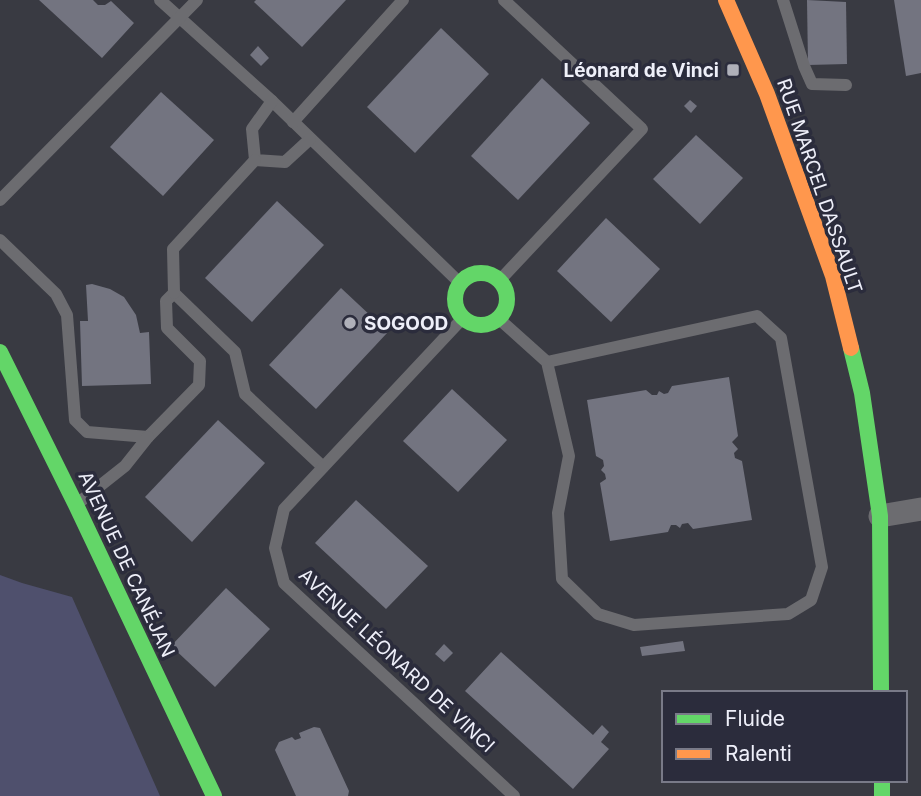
<svg xmlns="http://www.w3.org/2000/svg" width="921" height="796" font-family="Inter,sans-serif">
<rect width="100%" height="100%" fill="#393a42"/>
<path fill="#4f506d" d="M0 575 22 583 72 597 160 796H0Z"/>
<g fill="#737480">
<path d="M39 0H93L98 5H105L111 1 134 23 102 58Z"/>
<path d="M256 0H346L302 47 254 2Z"/>
<path d="M807 0 846 2 847 64 808 65Z"/>
<path d="M894 0H921V73L906 76Z"/>
<path d="M441 28 489 74 415 153 367 107Z"/>
<path d="M258 46 269 58 261 66 250 55Z"/>
<path d="M542 78 590 123 518 200 471 156Z"/>
<path d="M161 92 214 140 163 196 110 147Z"/>
<path d="M690 100 697 106 691 113 684 106Z"/>
<path d="M696 135 743 178 700 224 653 179Z"/>
<path d="M277 201 324 245 252 322 205 278Z"/>
<path d="M606 218 660 269 611 322 557 271Z"/>
<path d="M92 284 110 289 124 297 136 315 140 333 149 332 151 384 82 386 80 321H88L86 285Z"/>
<path d="M341 288 388 332 316 409 269 365Z"/>
<path d="M729 377 738 436 732 442 738 449 734 453 735 458 742 461 752 520 693 529 688 523 682 524 680 528 676 525H671L668 532 610 541 600 483 606 479 605 474 601 470 604 466 603 460 596 456 587 400 646 390 652 395H657L659 391 664 394 668 393 672 386Z"/>
<path d="M452 389 507 440 458 492 403 441Z"/>
<path d="M218 420 265 463 192 542 145 497Z"/>
<path d="M356 500 428 566 386 609 315 543Z"/>
<path d="M226 588 270 629 215 687 171 646Z"/>
<path d="M683 641 685 651 642 656 640 647Z"/>
<path d="M444 644 453 653 444 662 435 654Z"/>
<path d="M501 652 593 735 602 725 609 732 601 742 609 749 573 789 465 691Z"/>
<path d="M314 727 320 728 349 791 348 796H296L275 750 279 742 292 737 295 740 301 738 299 733Z"/>
</g>
<g fill="none" stroke-linecap="round" stroke-linejoin="round">
<g stroke="#6c6c70" stroke-width="12">
<path d="M160 0 272 101 460 283"/>
<path d="M783 0 804 66 812 84 846 85"/>
<path d="M272 101 252 129 255 160 285 162 310 139"/>
<path d="M293 122 403 0"/>
<path d="M0 200 197 0"/>
<path d="M0 240 56 294 67 315 75 420 87 432 148 437 199 385 200 361 167 328 166 301 174 293 235 352 245 394 323 467"/>
<path d="M499 281 642 129 504 0"/>
<path d="M174 293 173 249 255 160"/>
<path d="M463 318 284 509 275 548 284 583 514 796"/>
<path d="M498 318 547 362 757 316 781 338 822 567 811 600 788 614 634 625 598 614 562 579 558 513 569 456 547 362"/>
<path d="M77 504 125 466 148 437"/>
</g>
<path stroke="#6c6c70" stroke-width="23" d="M880 516 921 509"/>
<g stroke="#63d668" stroke-width="16">
<circle cx="481" cy="299" r="26"/>
<path d="M851 348 862 393 880 516 881 693"/>
<path d="M0 352 76 505 214 796"/>
<path d="M882 780V796"/>
</g>
<path stroke="#ff974d" stroke-width="16" d="M726 0 767 94 833 276 851 348"/>
</g>
<g fill="#afb0b9" stroke="#2b2c3c" stroke-width="2.5">
<rect x="726" y="63" width="14" height="14" rx="3.5"/>
<circle cx="350" cy="323" r="7"/>
</g>
<g text-anchor="middle" stroke-width="7" stroke-linejoin="round" paint-order="stroke">
<g font-size="19" font-weight="bold" fill="#eeeff9" stroke="#2b2c3c" text-anchor="end">
<text x="719" y="77">Léonard de Vinci</text>
<text x="364" y="330" text-anchor="start">SOGOOD</text>
</g>
<g font-size="19" fill="#eeeff9" stroke="#2b2c3c">
<text transform="translate(820 186) rotate(71)" y="7">RUE MARCEL DASSAULT</text>
<text transform="translate(127 564) rotate(65)" y="7">AVENUE DE CANÉJAN</text>
<text transform="translate(397 660) rotate(43)" y="7">AVENUE LÉONARD DE VINCI</text>
</g>
</g>
<rect x="662" y="691" width="245" height="91" fill="#2b2c3c" stroke="#797a88" stroke-width="2"/>
<rect x="676" y="714" width="35" height="10" fill="#63d668" stroke="#797a88" stroke-width="2"/>
<text x="725" y="726" font-size="21" fill="#eeeff9">Fluide</text>
<rect x="676" y="749" width="35" height="10" fill="#ff974d" stroke="#797a88" stroke-width="2"/>
<text x="725" y="761" font-size="21" fill="#eeeff9">Ralenti</text>
</svg>
